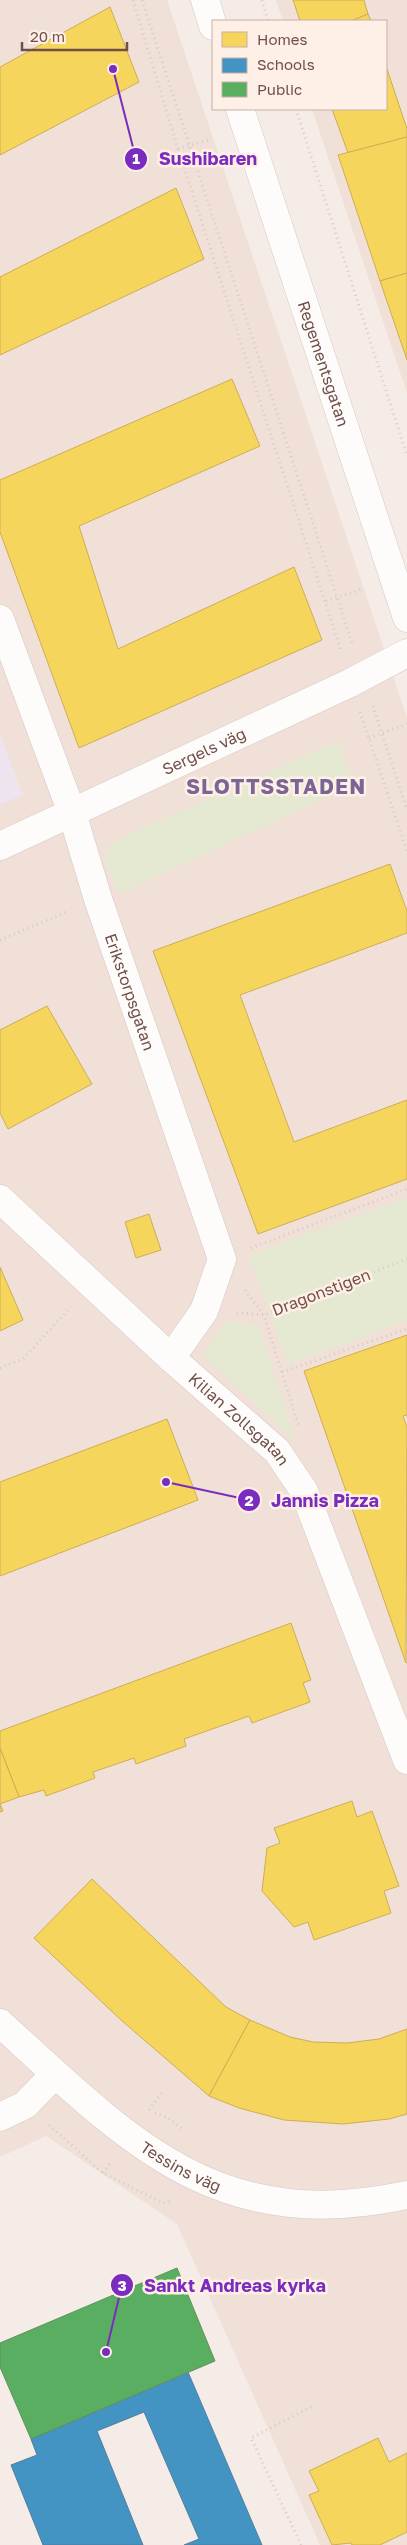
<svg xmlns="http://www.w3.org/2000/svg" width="407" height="2545" font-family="'Golos Text',sans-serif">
<rect width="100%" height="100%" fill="#f5ece7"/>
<g fill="#f0e0d7">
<path d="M0 0H167L407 718V2545H320L177 2224 46 2136 0 2157Z"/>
<path d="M276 0H407V393L312 109H386V21H283Z"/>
</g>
<path fill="#eee4f0" d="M0 734 23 795 0 804Z"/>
<g fill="#e5e9d2">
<path d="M340 743 353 785 119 894 104 859 110 843 329 745Z"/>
<path d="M407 1198V1321L288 1364 249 1255Z"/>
<path d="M227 1321 259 1325 295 1440 202 1355Z"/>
</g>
<g fill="#f6d55c" stroke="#cead56">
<path d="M293 0H364L368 14 351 21H300Z"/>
<path d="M110 7 139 82 0 155V67Z"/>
<path d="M368 14 371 21H351Z"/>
<path d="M386 66 407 129V137L348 153 332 109H386Z"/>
<path d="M407 137V273L380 281 338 155Z"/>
<path d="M176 188 204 259 0 355V277Z"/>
<path d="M407 273V360L380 281Z"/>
<path d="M232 379 260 446 79 526 118 649 294 567 322 640 79 748 0 532V480Z"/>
<path d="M390 864 407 911V933L240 995 294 1142 407 1100V1179L258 1234 153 951Z"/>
<path d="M47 1006 92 1084 8 1129 0 1113V1030Z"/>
<path d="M149 1214 161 1250 136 1258 125 1222Z"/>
<path d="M0 1267 23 1320 0 1331Z"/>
<path d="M407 1335V1415L403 1416 407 1427 406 1663 304 1371Z"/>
<path d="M167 1419 198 1500 0 1576V1482Z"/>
<path d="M291 1623 311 1680 303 1683 310 1702 252 1723 249 1716 184 1739 186 1746 136 1764 134 1758 93 1772 95 1778 46 1796 44 1790 19 1797 0 1748V1731Z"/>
<path d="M0 1748 19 1797 0 1804 3 1811 0 1812Z"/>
<path d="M352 1801 357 1817 372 1811 399 1886 384 1891 391 1913 314 1940 308 1922 294 1927 262 1891 267 1848 280 1843 274 1828Z"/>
<path d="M92 1879 226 2007 250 2020 209 2096 121 2020 34 1938Z"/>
<path d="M250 2020 290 2037 313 2042 347 2043 379 2039 407 2029V2114L389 2119 343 2124 284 2120 239 2108 209 2096Z"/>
<path d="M378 2438 389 2462 407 2453V2532L380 2545H352L351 2543 332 2545 309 2495 319 2491 309 2471Z"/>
</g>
<path fill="#4393c3" stroke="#517f9e" d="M188 2372 262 2545H184L199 2539 144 2412 97 2431 143 2545H43L11 2465 37 2455 31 2439Z"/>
<path fill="#5aae61" stroke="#61925a" d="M177 2268 215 2361 31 2439 0 2367V2343Z"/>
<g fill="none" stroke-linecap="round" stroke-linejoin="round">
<g stroke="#d3c8c5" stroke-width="29">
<g id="street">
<path id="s1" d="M0 619 72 813 98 899 222 1259 204 1311 171 1358"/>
<path id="s2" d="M0 846 350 683 407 653"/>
<path id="s3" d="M0 1199 171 1358 277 1451 304 1491 407 1760"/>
<path d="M0 2117 25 2105 55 2074"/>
</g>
</g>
<g stroke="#d4c8c4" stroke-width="29">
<g id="secondary">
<path d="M205 0 213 26"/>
<path id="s4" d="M240 109 407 618"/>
<path id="s5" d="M0 2023C129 2141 217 2236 407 2195"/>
</g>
</g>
<g stroke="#d5cbc9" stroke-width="3" stroke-dasharray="1 4" stroke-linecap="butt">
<path d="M133 0 178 149 341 651"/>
<path d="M142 0 353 646"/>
<path d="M262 0 268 21"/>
<path d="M296 109 407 456"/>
<path d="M178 149 211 139"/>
<path d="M326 601 363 589"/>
<path d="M373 706 407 810"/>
<path d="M360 712 407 851"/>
<path d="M369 738 407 724"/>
<path d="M0 940 69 911"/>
<path d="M251 1248 407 1189"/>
<path d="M245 1290 264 1315 299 1427"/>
<path d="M237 1313 264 1315 407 1259"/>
<path d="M0 1368 23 1359 71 1307"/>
<path d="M282 1372 407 1329"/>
<path d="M149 2110 163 2091"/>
<path d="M155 2113 167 2117 184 2130"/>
<path d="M49 2125 103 2173 163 2203 172 2201"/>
<path d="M103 2173 112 2161"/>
<path d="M301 2545 251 2438 313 2406"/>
</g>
<use href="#street" stroke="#fefcfb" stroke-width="28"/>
<use href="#secondary" stroke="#fefcfb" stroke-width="28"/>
</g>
<g text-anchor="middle" stroke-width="5" stroke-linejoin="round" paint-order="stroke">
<g font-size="16" fill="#714f49" stroke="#fef0e7">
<text dy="6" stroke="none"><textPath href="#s4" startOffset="268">Regementsgatan</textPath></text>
<text dy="6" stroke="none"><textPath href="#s2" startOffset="225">Sergels väg</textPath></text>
<text dy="6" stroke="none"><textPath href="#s1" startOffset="395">Erikstorpsgatan</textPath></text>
<text transform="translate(321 1292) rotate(-21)" y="6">Dragonstigen</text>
<text dy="6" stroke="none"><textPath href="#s3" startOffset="325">Kilian Zollsgatan</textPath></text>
<text dy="6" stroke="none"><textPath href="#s5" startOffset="232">Tessins väg</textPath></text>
</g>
<g font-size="21" font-weight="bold" letter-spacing="1" fill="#7a6594" stroke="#fef0e7">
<text x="276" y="794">SLOTTSSTADEN</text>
</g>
</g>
<path fill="none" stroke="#7b2cbf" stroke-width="2" d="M113 69L136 159M166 1482L249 1500M106 2352L122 2285"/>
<g fill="#7b2cbf" stroke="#fef0e7" stroke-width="2">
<circle cx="113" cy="69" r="5"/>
<circle cx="166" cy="1482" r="5"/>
<circle cx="106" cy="2352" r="5"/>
<circle cx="136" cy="159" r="12"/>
<circle cx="249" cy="1500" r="12"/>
<circle cx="122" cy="2285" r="12"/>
</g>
<g font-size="15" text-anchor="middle" font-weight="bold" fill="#fff">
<text x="136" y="164">1</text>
<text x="249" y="1506">2</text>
<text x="122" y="2291">3</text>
</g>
<g font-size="18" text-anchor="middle" font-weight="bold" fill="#7b2cbf" stroke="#fef0e7" stroke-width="5" stroke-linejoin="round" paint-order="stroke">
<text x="208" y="165">Sushibaren</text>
<text x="325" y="1507">Jannis Pizza</text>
<text x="235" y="2292">Sankt Andreas kyrka</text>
</g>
<rect x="212" y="20" width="175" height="90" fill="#fef0e7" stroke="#c6b0a8"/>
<rect x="222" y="32" width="25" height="15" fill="#f6d55c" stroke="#c6b0a8"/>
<text x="257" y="45" font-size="15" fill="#714f49">Homes</text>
<rect x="222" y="58" width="25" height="15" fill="#4393c3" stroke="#c6b0a8"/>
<text x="257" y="70" font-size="15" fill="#714f49">Schools</text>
<rect x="222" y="82" width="25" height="15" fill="#5aae61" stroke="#c6b0a8"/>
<text x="257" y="95" font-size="15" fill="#714f49">Public</text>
<path d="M22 42v8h105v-8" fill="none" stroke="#714f49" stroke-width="2.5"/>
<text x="30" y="42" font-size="15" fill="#714f49" stroke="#fef0e7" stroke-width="4" paint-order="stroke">20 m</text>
</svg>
